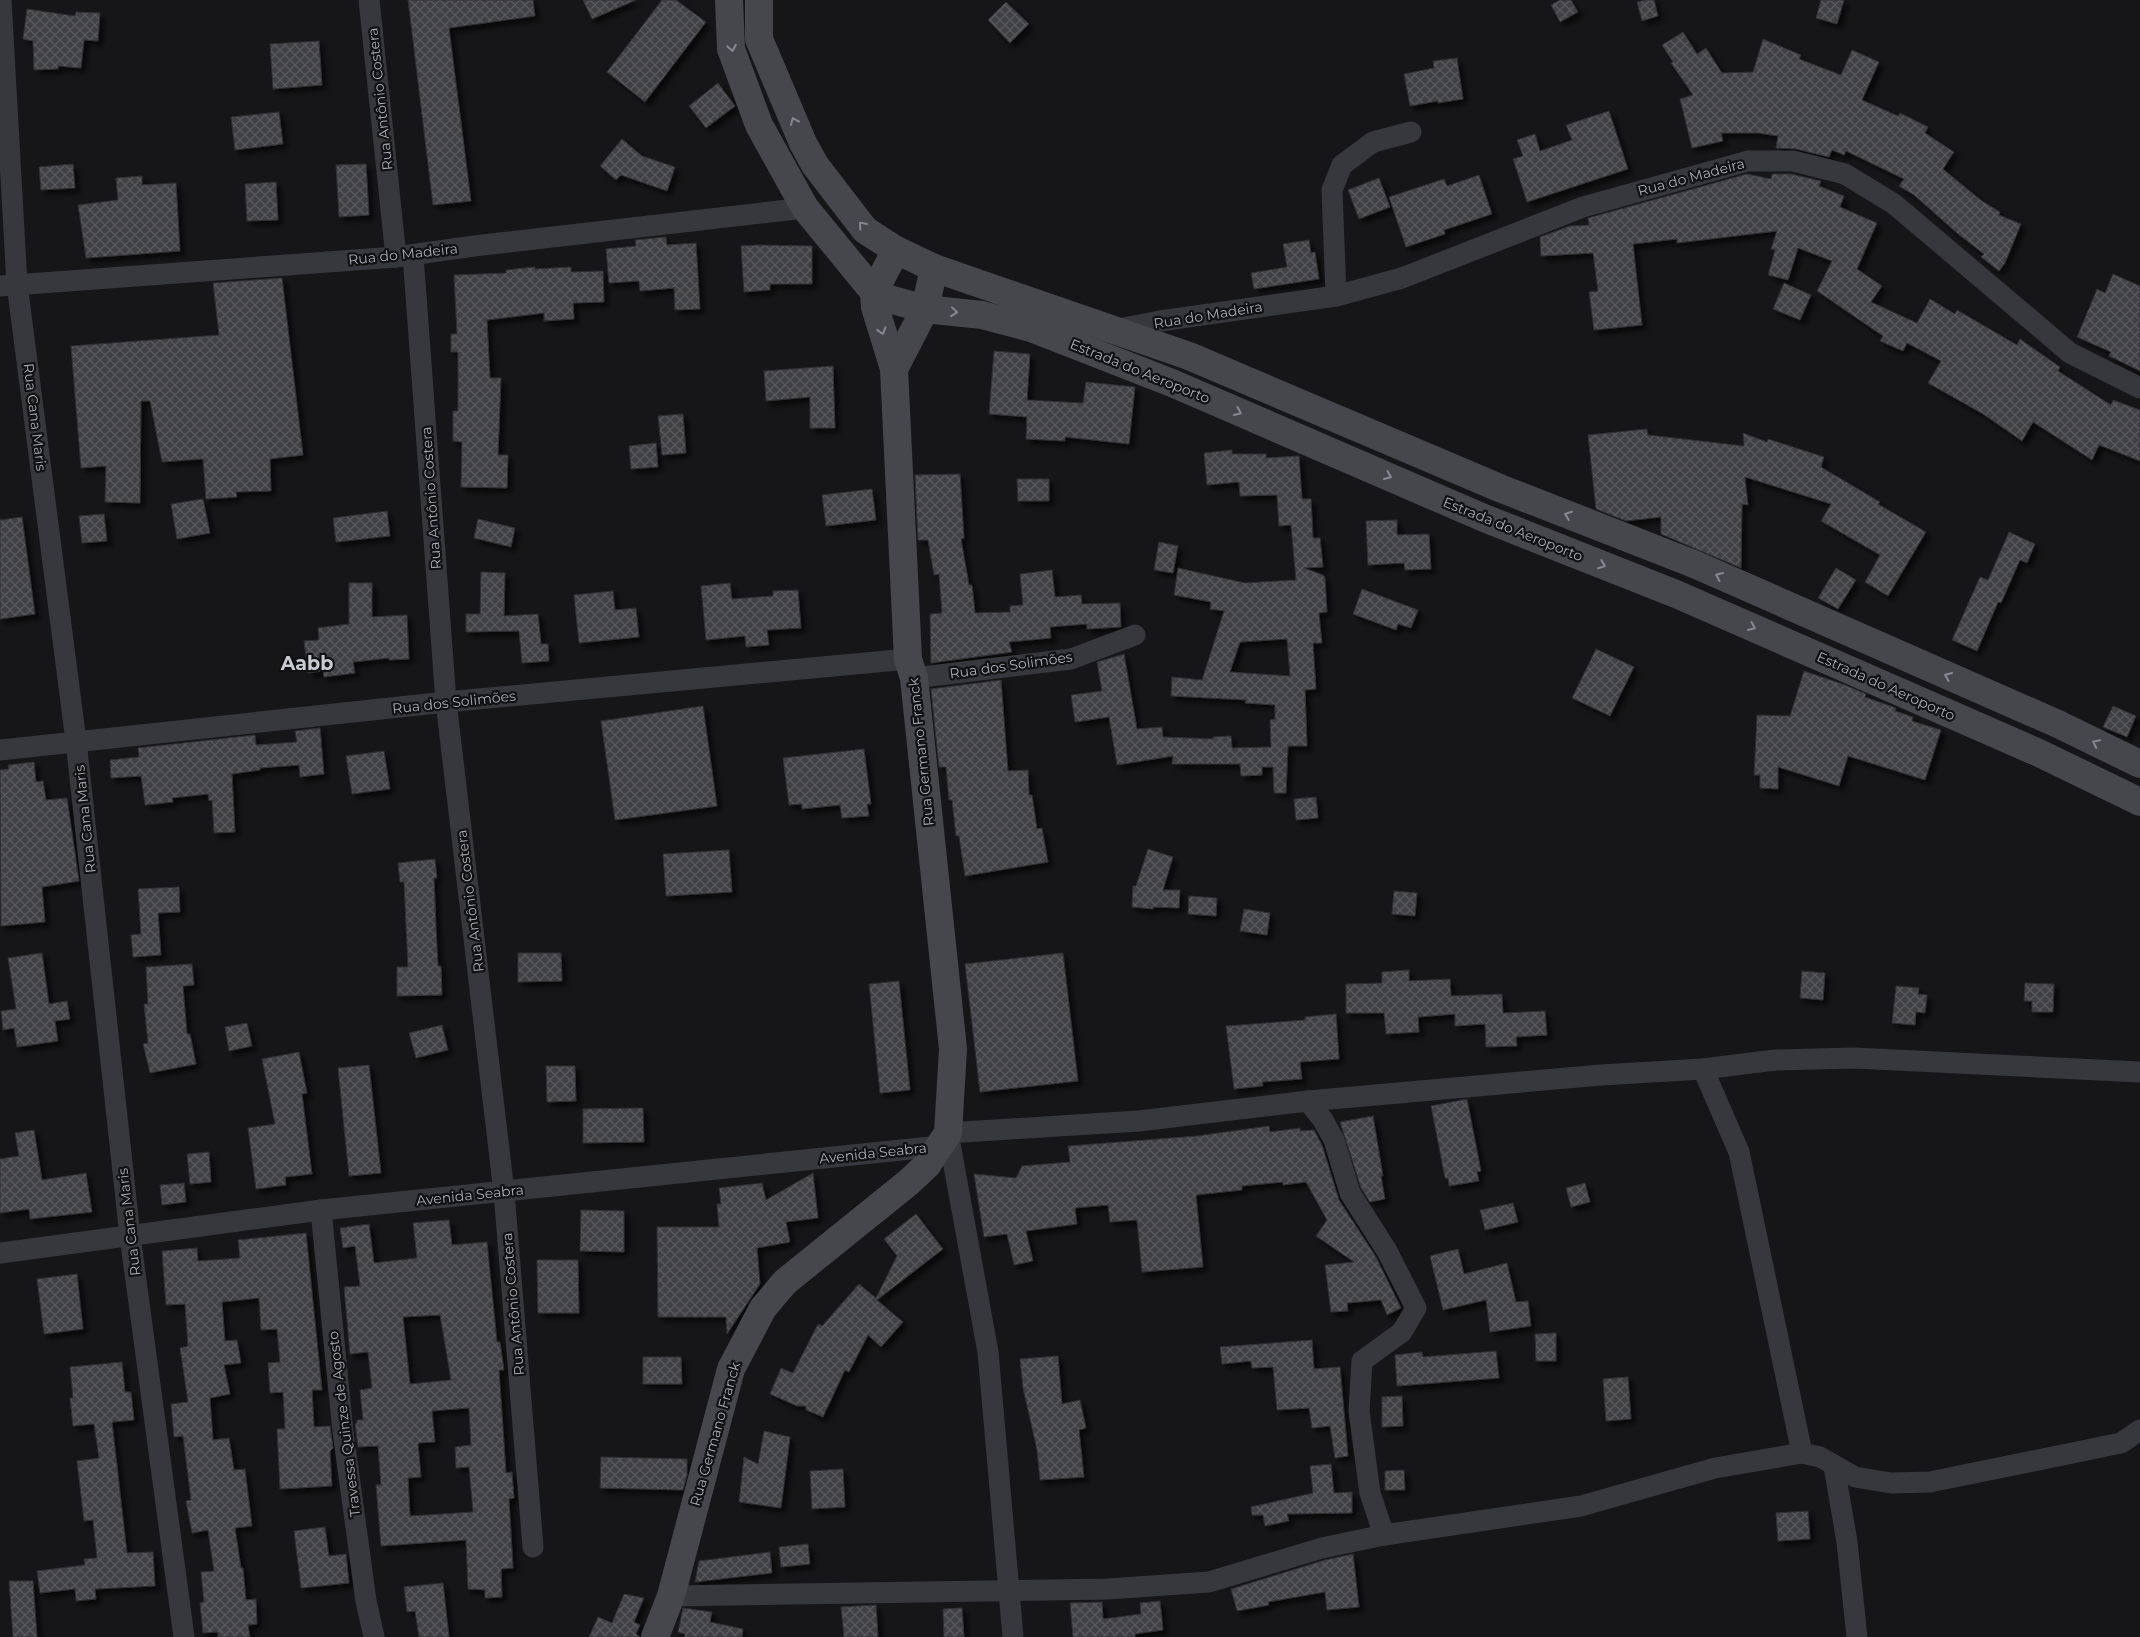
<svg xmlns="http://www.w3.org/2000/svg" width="2140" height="1637" font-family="Montserrat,sans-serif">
<defs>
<pattern id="building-cross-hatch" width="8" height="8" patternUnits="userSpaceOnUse" patternTransform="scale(1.25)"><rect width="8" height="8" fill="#404145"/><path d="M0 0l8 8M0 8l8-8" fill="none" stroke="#595a5e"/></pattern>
<filter id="shadow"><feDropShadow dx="4.5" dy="4.5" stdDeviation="2.5" flood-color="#0009"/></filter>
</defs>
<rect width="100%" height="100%" fill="#161618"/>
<g fill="url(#building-cross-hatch)" stroke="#303034" fill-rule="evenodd" filter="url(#shadow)">
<path d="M408 0H533L535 16 449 28 471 201 433 205Z"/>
<path d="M583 0H636L592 19Z"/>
<path d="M662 0H676L706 22 645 102 607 72Z"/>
<path d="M1560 0H1571L1578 12 1560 22 1551 5Z"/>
<path d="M1646 0H1654L1658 16 1642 21 1637 2Z"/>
<path d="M1821 0H1844L1837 24 1816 18Z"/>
<path d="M1006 2 1029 24 1010 43 988 20Z"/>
<path d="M27 9 75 16 76 12 100 13 98 41 84 40 81 68 58 66V69L34 70 33 41 23 39Z"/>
<path d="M1683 32 1697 54 1706 48 1722 73 1753 72 1763 39 1801 55 1799 59 1841 75 1852 50 1879 62 1862 100 1898 116 1900 113 1928 127 1925 133 1954 152 1943 169 1982 201 2000 212 1999 215 2021 224 2005 263 1999 271 1981 257 1984 254 1958 234 1914 195 1899 186 1904 179 1846 151 1844 155 1832 150 1829 157 1796 149 1776 148 1778 136 1758 133H1721L1723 141 1692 148 1680 99 1693 95 1671 63 1673 62 1662 45Z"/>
<path d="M319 41 322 85 273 89 270 44Z"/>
<path d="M1457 58 1463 99 1438 103V101L1410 106 1404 74 1434 68 1433 61Z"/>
<path d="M718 83 735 106 706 128 689 106Z"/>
<path d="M1609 111 1628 169 1527 202 1513 159 1523 156 1517 140 1535 134 1540 151 1572 140 1566 125Z"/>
<path d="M279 112 283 144 235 150 231 117Z"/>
<path d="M622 139 642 156 675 167 667 191 621 175 616 180 600 166Z"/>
<path d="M73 164 75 188 41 190 39 167Z"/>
<path d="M366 164 369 215 339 217 336 165Z"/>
<path d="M1747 174 1771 179 1772 174H1791L1821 181 1819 186 1844 196 1840 207 1877 223 1857 269 1882 286 1871 302 1917 323 1930 299 1955 314 1957 310 2017 345 2020 339 2060 367 2058 371 2111 405 2113 400 2140 410V461L2099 445 2092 460 2033 422 2022 441 1983 414 1928 383 1941 361 1907 343 1903 351 1880 341 1883 336 1817 291 1832 261 1798 248 1788 280 1768 275 1775 250 1771 249 1777 231 1677 243V239L1633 244 1642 325 1594 330 1589 292 1598 291 1593 253 1541 256 1540 237 1570 226 1589 225 1588 218Z"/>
<path d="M1479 175 1492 214 1444 230 1445 234 1406 247 1389 197 1444 179 1447 186Z"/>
<path d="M142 176V185L176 183 180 251 86 258 78 205 118 200 116 178Z"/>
<path d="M1379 178 1390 207 1359 219 1348 190Z"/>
<path d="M276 182 278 220 247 221 245 184Z"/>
<path d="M666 237 667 245 696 243 700 309 675 310 674 288 640 291 639 281 609 283 606 249 636 246 635 240Z"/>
<path d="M1309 240 1311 253 1315 252 1319 279 1254 289 1251 273 1287 267 1283 244Z"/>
<path d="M758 245 812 246V284H770V290L744 292 741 246Z"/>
<path d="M535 267V269L571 267V272L603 271 604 302 573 303 574 319 544 321V313L487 320 490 378H501L498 455H508L507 488 461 487 462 442 453 441V411H458V352H451V334H457L454 275 506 273V270Z"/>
<path d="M2113 274 2140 286V371L2109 356 2111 352 2077 337 2097 289 2105 293Z"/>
<path d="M282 278 303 455 270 459 271 491 236 492 237 497 206 499 203 459 162 462 150 401H141L140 503 105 502 106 466 81 468 71 346 219 335 213 283Z"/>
<path d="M1784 283 1811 295 1800 320 1773 309Z"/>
<path d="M994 351 1030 354 1027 400 1083 403 1086 382 1135 387 1129 444 1065 437V441L1026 439 1027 417 989 414Z"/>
<path d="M833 366 835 428H810V397L766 401 764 371Z"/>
<path d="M683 414 686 453 662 455 658 416Z"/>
<path d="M1647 429 1648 435 1744 446 1743 433 1767 442 1768 439 1824 457 1821 467 1880 502 1878 504 1926 532 1888 596 1865 582 1880 555 1821 521 1831 504 1745 477 1748 505 1742 504 1741 568 1661 534V517L1626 521 1596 509 1588 435Z"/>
<path d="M656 443 658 467 631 469 629 446Z"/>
<path d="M1232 450V454H1266V458L1299 456 1302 499H1311L1313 538H1320L1323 567 1304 568 1323 575 1325 578 1327 612 1319 613 1322 643H1313L1316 689 1305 690 1307 746H1288L1286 793H1274L1273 767H1262V775L1241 776 1240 764H1172L1173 756 1117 765 1109 717 1075 722 1071 695 1102 691 1097 662 1124 654 1137 729 1162 727 1163 737 1213 739V737L1231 736 1232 748 1271 747 1270 720 1275 719V705L1245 703 1246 700 1171 696 1172 677 1202 680 1224 611 1210 609 1211 602 1174 595 1178 568 1245 583 1296 580 1291 525 1279 526 1277 495 1240 496 1239 482 1207 485 1204 453ZM1287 639 1290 676 1230 672 1240 642Z"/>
<path d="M960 474 964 538 961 539 969 585H972L975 613 1010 612V606L1023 605 1020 574 1052 570 1055 597 1081 595 1082 604 1120 603 1121 627 1087 629V624L1050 627 1051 638 1009 642 1012 652 931 663 930 614 942 613 939 574 934 575 928 540H918L915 475Z"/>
<path d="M1017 479H1049V501H1018Z"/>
<path d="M872 489 876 520 826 526 822 495Z"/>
<path d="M203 499 210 533 177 539 171 504Z"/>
<path d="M387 511 390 536 336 542 333 518Z"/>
<path d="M104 514 107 541 82 543 79 516Z"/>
<path d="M22 517 35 614 0 619V520Z"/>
<path d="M478 519 515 528 511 547 474 538Z"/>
<path d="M1397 520V535L1429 534 1431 569 1405 570 1404 563 1368 565 1366 521Z"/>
<path d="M2009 532 2035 544 2027 563 2020 560 2001 603 1998 602 1977 651 1952 640 1980 577 1988 580Z"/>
<path d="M1159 542 1178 546 1173 573 1154 570Z"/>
<path d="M1836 568 1856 580 1838 609 1818 598Z"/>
<path d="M481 572 505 573 504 616 538 614 541 644H548L549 661 522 663 519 631 466 632V614H480Z"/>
<path d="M349 583H372V617L407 615 409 659 389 660V658L353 662 355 673 324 677 323 671 308 673 304 641 319 640 318 628 349 624Z"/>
<path d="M730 583 732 599 773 596V591L798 590 801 628 767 630 769 645 746 647 745 636 706 640 701 586Z"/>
<path d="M1362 589 1418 610 1411 628 1398 624 1396 630 1353 614Z"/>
<path d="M613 591 615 610 636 608 639 637 579 643 574 595Z"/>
<path d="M1596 649 1634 667 1610 716 1572 698Z"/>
<path d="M1804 671 1845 685 1866 694 1865 697 1896 708 1895 711 1913 717 1912 721 1941 730 1925 780 1848 756 1839 786 1778 767V789L1760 788V775H1754L1757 715 1790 716Z"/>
<path d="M1001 680 1008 771 1028 770 1029 795H1032L1037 829 1042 828 1048 862 965 876 959 836H956L952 800H949L946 767H939L931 689Z"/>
<path d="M703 706 717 806 615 820 601 721Z"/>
<path d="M2113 706 2136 716 2127 737 2103 727Z"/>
<path d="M320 728 324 774 300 777 299 765 260 768V770L232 774 235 832 214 833 212 800 209 801 208 794 172 798 173 802 145 805 141 776 111 778 110 760 139 757 138 748 255 735 256 745 297 742 295 731Z"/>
<path d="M864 749 871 804H867L869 816 842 818 840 805 802 809V804L789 805 783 758Z"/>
<path d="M384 751 390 789 352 794 346 756Z"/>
<path d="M34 762 36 782 43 781 46 800 67 798 79 881 42 887 45 922 1 926 0 770 9 769 8 765Z"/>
<path d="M1316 797 1318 818 1296 820 1294 799Z"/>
<path d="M1148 849 1173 857 1163 890H1180L1179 908 1153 907V909L1132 907 1133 886H1136Z"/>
<path d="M729 850 732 892 666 896 663 854Z"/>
<path d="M435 859 437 878H434L436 927 438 966H441L442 995 397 996V967H408L404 882H400L398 863Z"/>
<path d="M179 887 180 912 158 913 161 955 133 957 131 935 141 934 138 889Z"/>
<path d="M1394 891 1417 893 1415 916 1392 914Z"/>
<path d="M1189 896 1217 898 1216 916 1188 914Z"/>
<path d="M1244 909 1270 913 1267 935 1240 931Z"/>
<path d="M42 953 49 1004 67 1001 70 1019 55 1021 58 1041 17 1047 14 1028 3 1030 1 1011 16 1009 8 958Z"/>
<path d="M518 953H561L562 981 518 982Z"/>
<path d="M1063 953 1078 1081 980 1092 965 964Z"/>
<path d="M192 964 194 985 183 986 187 1034H190L196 1064 150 1073 143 1044 148 1043 144 1004H148L146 967Z"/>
<path d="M1409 970V981L1450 979 1451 996 1502 994 1503 1013 1545 1011 1547 1035 1516 1037 1517 1046 1486 1047 1485 1024 1455 1026V1014L1418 1017 1419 1032 1386 1034 1384 1013H1346V984L1382 983V972Z"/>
<path d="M1802 971 1825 973 1823 1000 1800 998Z"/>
<path d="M899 981 910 1090 880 1093 869 984Z"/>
<path d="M2025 983 2054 984 2053 1012H2032V1001H2024Z"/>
<path d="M1896 986 1919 988 1918 994 1927 995 1925 1013 1916 1012 1915 1025 1892 1023Z"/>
<path d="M1336 1014 1339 1059 1300 1062 1302 1079 1262 1082 1263 1086 1234 1089 1226 1026 1305 1020V1017Z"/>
<path d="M247 1023 252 1046 229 1051 225 1027Z"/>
<path d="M442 1025 448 1050 416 1058 409 1033Z"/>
<path d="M299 1052 307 1093 302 1094 312 1174 285 1177 286 1185 256 1189 248 1128 275 1124 262 1059Z"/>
<path d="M369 1065 381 1173 349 1176 338 1068Z"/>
<path d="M546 1066H575L576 1101 547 1102Z"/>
<path d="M1467 1099 1481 1171 1477 1172 1479 1181 1449 1186 1448 1178H1445L1431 1106Z"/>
<path d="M643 1108 644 1142 583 1143V1109Z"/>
<path d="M1373 1116 1383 1176H1381L1385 1199 1370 1202 1361 1188 1340 1122Z"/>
<path d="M1269 1126 1270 1132 1300 1128V1131L1314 1130 1322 1145 1339 1200 1376 1257 1401 1308 1387 1315 1381 1300 1347 1303 1348 1311 1331 1312 1325 1265 1354 1262 1316 1236 1327 1220 1306 1182 1283 1185V1182L1242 1186V1190L1196 1195 1203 1267 1142 1272 1137 1220 1110 1222 1108 1205 1075 1208 1077 1224 1026 1231 1033 1261 1014 1265 1007 1234 984 1237 974 1174 1016 1178 1022 1166 1070 1162 1068 1146 1197 1136Z"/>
<path d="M34 1130 42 1180 86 1173 92 1212 30 1219 29 1209 0 1213V1159L19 1156 15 1133Z"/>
<path d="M209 1152 211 1182 190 1184 187 1154Z"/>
<path d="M813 1173 818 1218 786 1222 790 1242 757 1248 760 1284 727 1334 726 1317H658L657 1227H719L717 1204H721L719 1188 762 1183 766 1200Z"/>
<path d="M184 1183 186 1202 162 1205 160 1185Z"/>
<path d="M1585 1183 1590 1202 1571 1207 1566 1188Z"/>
<path d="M1513 1203 1518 1222 1485 1230 1480 1210Z"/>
<path d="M581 1210 624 1211V1252L580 1251Z"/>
<path d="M916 1214 943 1249 877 1300 903 1322 881 1347 868 1335 849 1372 845 1370 823 1417 806 1410V1406H797L770 1394 781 1368 793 1373 818 1324 822 1326 859 1284 876 1298 897 1256 884 1239Z"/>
<path d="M449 1220 452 1245 487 1242 497 1342H500L504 1370H499L506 1473 512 1472 514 1498 509 1499 513 1568 501 1569 502 1597 485 1598V1590L468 1589 466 1540 381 1546 376 1485H381L378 1446 358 1447 355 1424 357 1423V1420H363L360 1390 372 1388 368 1352 350 1354 344 1287 360 1286 355 1246 343 1248 340 1228 369 1224 374 1263 417 1258 413 1223ZM440 1315 451 1380 410 1384 403 1317ZM469 1408 471 1445 455 1447 456 1468 469 1467 473 1512 410 1516 408 1478 421 1477 418 1443 435 1442 432 1411Z"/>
<path d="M306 1233 322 1390H312L314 1427 330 1426 333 1448 330 1451 332 1486 280 1489 277 1429H285L283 1392 270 1393 268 1363 280 1362 277 1329 261 1330 259 1298 222 1302 225 1341 237 1340 241 1363 224 1365 230 1394 210 1398 213 1440 229 1438 234 1470 245 1469 252 1526 235 1528 241 1568H243L246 1600 256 1599 257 1624 248 1625 250 1637H218V1632L203 1633 200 1603 204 1602 201 1572 214 1571 208 1530 192 1533 186 1501 191 1500 183 1436 174 1437 171 1404 188 1402 180 1348 188 1346 185 1304 166 1305 162 1251 197 1248 198 1261 240 1258 238 1240Z"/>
<path d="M1458 1249 1464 1274 1507 1263 1516 1302 1528 1301 1531 1326 1490 1332 1486 1300 1443 1310 1430 1256Z"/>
<path d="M537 1260H578L579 1313H538Z"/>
<path d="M77 1274 83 1329 44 1334 37 1279Z"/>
<path d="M1556 1333V1361H1536L1535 1334Z"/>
<path d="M1312 1340 1314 1369 1340 1367 1348 1456 1335 1458 1330 1426 1312 1428 1309 1408 1277 1410 1273 1367 1252 1368 1251 1361 1222 1364 1220 1347Z"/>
<path d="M1496 1351 1499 1378 1397 1386 1395 1355 1422 1352 1423 1357Z"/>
<path d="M1058 1356 1062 1404 1080 1400 1086 1428 1079 1430 1084 1477 1040 1480 1037 1450 1023 1388 1020 1359Z"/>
<path d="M643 1357H681L682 1384H643Z"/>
<path d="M122 1362 125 1392H131L134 1420 112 1422 127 1553 153 1552 155 1586 95 1589 96 1599 76 1601 75 1589 40 1593 37 1571 85 1565 84 1559 97 1558 93 1520 84 1521 77 1461 99 1458 94 1424 73 1426 70 1398H73L70 1367Z"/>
<path d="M1628 1377 1631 1419 1606 1421 1603 1379Z"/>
<path d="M1402 1396 1403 1426 1382 1427V1397Z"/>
<path d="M764 1431 790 1437 781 1508 739 1502 744 1457 758 1464Z"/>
<path d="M601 1457 687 1459V1475L683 1490 600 1488Z"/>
<path d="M1331 1464 1334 1493 1352 1492V1513L1287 1514 1289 1521 1265 1526 1263 1515H1252L1251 1507 1313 1493 1310 1466Z"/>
<path d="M843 1469 845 1507 812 1509 810 1471Z"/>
<path d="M1404 1470 1405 1490H1385V1471Z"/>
<path d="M1808 1511 1810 1539 1778 1541 1776 1513Z"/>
<path d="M325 1527 329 1556 346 1554 349 1583 301 1588 294 1531Z"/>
<path d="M808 1544 810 1564 781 1567 779 1547Z"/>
<path d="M770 1552 772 1573 695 1582 699 1561Z"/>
<path d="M1353 1554 1359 1607 1327 1610 1325 1592 1268 1602 1269 1605 1237 1611 1231 1589 1325 1560Z"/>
<path d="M9 1581H33L37 1637H13Z"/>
<path d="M443 1583 449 1637H419L415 1611 407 1612 404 1587Z"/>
<path d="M624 1594 644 1598 634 1622 640 1625 636 1634 640 1637H589L598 1617 612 1623Z"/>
<path d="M1160 1601 1163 1630 1135 1634V1637H1073L1070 1603 1102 1602 1103 1619 1141 1614 1140 1603Z"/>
<path d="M876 1605 878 1637H844L841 1607Z"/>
<path d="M683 1608 712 1612 710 1622 743 1629 742 1637H684L685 1634 678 1632Z"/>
<path d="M962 1608 964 1637H944L943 1609Z"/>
</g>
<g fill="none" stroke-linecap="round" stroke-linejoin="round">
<g stroke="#37383d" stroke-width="21">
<path d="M1 0 17 284 76 741 130 1236 184 1637"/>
<path d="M369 0 396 257"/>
<path d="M413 255 446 702 504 1192 533 1547"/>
<path d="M0 286 396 257 474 246 805 208"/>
<path d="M1336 296 1332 190 1342 165 1373 142 1411 132"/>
<path d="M1113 330 1160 321 1336 296 1402 278 1583 207 1748 161H1793L1845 174 1894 204 2070 353 2140 388"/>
<path d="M914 678 1071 659 1135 635"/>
<path d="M0 750 446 702 908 659"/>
<path d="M1703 1069 1739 1152 1802 1453"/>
<path d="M1308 1101 1323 1120 1334 1140 1350 1193 1387 1251 1416 1308 1402 1332 1362 1361 1359 1411 1370 1493 1384 1535"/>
<path d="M321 1210 343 1432 366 1601 374 1637"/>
<path d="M0 1253 321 1210 940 1146"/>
<path d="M1834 1466 1847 1542 1857 1637"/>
<path d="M671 1596 1108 1589 1209 1582 1322 1548 1384 1535 1581 1506 1715 1468 1802 1453 1820 1457 1855 1477 1891 1483 1930 1482 2121 1443 2140 1430"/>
<path d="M1013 1637 988 1352 948 1133 1139 1121 1308 1101 1601 1075 1703 1069 1775 1060 1854 1058 2140 1072"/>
</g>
<g stroke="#45474d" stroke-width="28">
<path d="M759 0V39L803 143 815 165 865 230 896 250 934 268 1189 356 1502 489 1694 564 2058 724 2140 764"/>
<path d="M874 292 882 297 925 309 982 315 1031 328 1172 383 1484 518 1676 594 2039 753 2140 802"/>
<path d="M874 292 896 250"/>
<path d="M894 369 925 309 934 268"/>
<path d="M655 1637 671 1596 731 1369 763 1308 785 1282 909 1182 927 1165 948 1133 953 1049 914 678 908 659 894 369 875 307 874 292 805 208 759 125 731 49 729 0"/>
</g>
</g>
<defs><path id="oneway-chevron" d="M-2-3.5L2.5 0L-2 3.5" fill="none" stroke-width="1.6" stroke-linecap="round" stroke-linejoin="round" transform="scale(1.25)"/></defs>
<g stroke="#858993">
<use href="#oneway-chevron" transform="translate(732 48) rotate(80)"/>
<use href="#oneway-chevron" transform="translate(794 121) rotate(-113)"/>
<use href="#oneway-chevron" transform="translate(862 225) rotate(-131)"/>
<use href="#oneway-chevron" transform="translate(954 312) rotate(6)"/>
<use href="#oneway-chevron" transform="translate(882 331) rotate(73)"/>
<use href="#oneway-chevron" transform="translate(1238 412) rotate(24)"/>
<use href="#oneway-chevron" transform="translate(1388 476) rotate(24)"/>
<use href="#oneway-chevron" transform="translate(1568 515) rotate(-159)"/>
<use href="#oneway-chevron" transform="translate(1602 565) rotate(21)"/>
<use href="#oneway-chevron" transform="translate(1719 576) rotate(-156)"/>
<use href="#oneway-chevron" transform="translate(1752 627) rotate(24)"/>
<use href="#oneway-chevron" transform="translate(1948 676) rotate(-156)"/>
<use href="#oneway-chevron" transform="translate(2096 743) rotate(-154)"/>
</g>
<g text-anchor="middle" stroke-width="4.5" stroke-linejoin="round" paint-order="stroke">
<g font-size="14" fill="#a8adb8" stroke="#111113">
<text transform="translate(380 99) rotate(-96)" y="5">Rua Antônio Costera</text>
<text transform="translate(1691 177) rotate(-15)" y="5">Rua do Madeira</text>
<text transform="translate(403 254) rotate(-6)" y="5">Rua do Madeira</text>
<text transform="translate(1208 315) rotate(-9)" y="5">Rua do Madeira</text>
<text transform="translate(1140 371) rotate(22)" y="5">Estrada do Aeroporto</text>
<text transform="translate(35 417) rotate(83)" y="5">Rua Cana Maris</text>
<text transform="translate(431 498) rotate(-94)" y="5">Rua Antônio Costera</text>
<text transform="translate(1513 529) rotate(22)" y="5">Estrada do Aeroporto</text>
<text transform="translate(1011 665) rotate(-8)" y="5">Rua dos Solimões</text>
<text transform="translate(1886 686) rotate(24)" y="5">Estrada do Aeroporto</text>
<text transform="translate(454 702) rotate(-6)" y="5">Rua dos Solimões</text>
<text transform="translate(921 752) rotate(-96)" y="5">Rua Germano Franck</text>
<text transform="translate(85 819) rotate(-96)" y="5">Rua Cana Maris</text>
<text transform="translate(470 901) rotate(-97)" y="5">Rua Antônio Costera</text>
<text transform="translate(873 1153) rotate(-6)" y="5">Avenida Seabra</text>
<text transform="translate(470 1195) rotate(-6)" y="5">Avenida Seabra</text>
<text transform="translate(129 1222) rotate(-97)" y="5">Rua Cana Maris</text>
<text transform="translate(513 1304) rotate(-95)" y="5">Rua Antônio Costera</text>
<text transform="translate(344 1424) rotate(-97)" y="5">Travessa Quinze de Agosto</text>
<text transform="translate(715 1434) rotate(-74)" y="5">Rua Germano Franck</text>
</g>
<g font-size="19" font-weight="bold" fill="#c9ccd4" stroke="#111113">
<text x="307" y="670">Aabb</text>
</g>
</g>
</svg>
